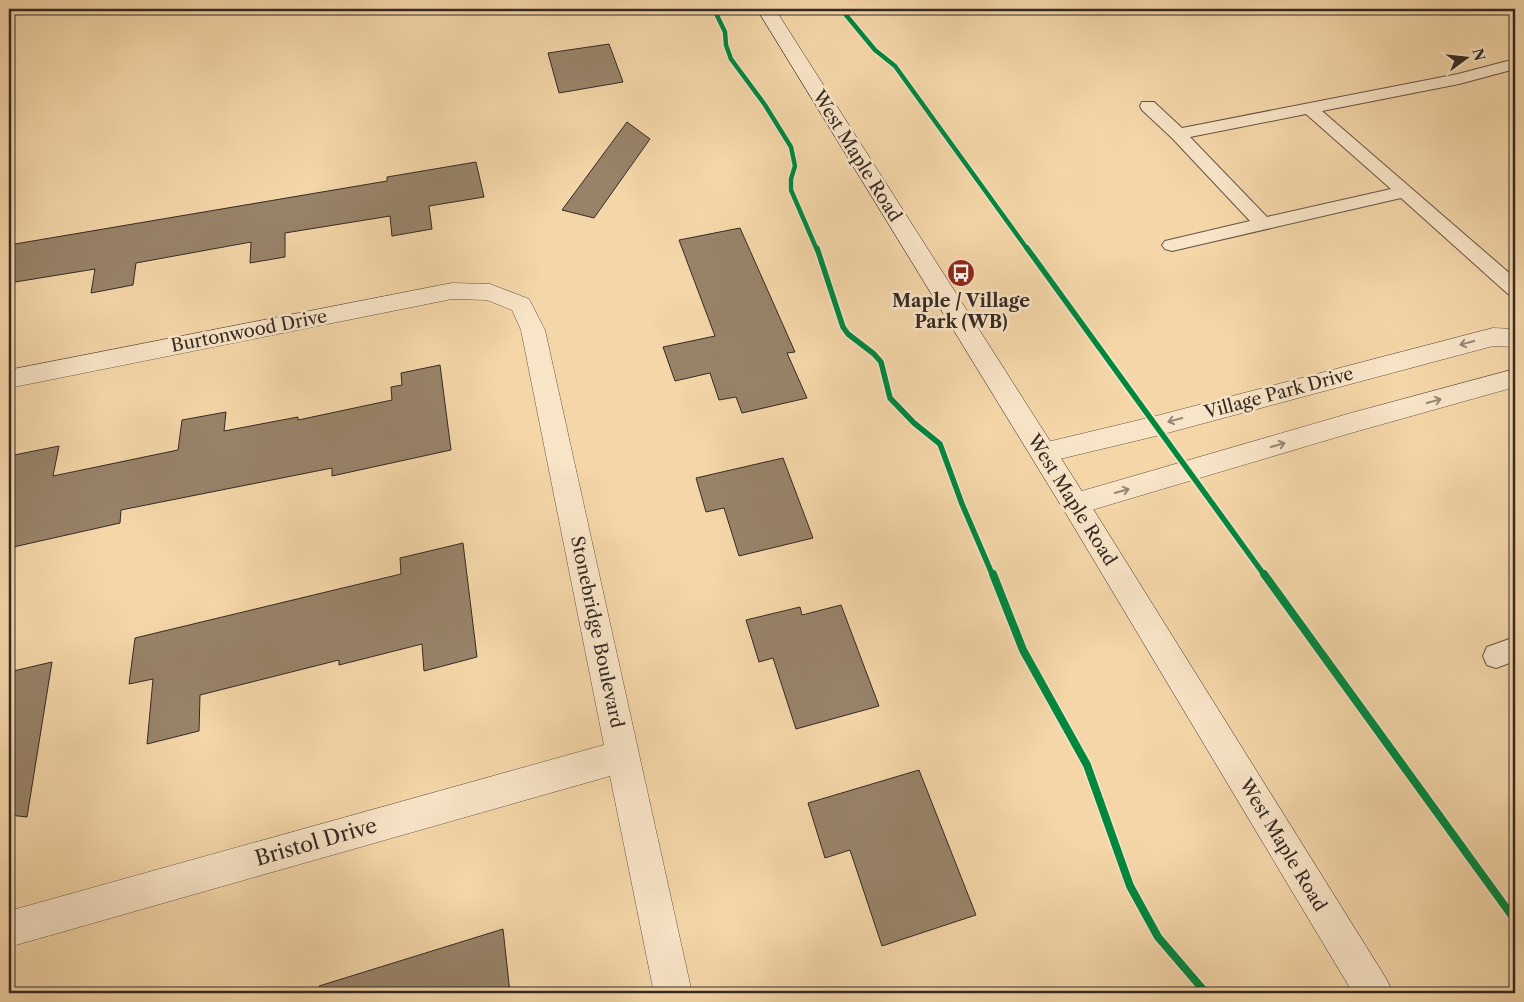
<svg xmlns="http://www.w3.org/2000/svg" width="1524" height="1002" font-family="'Libre Caslon Text',serif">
<rect width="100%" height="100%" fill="#f4d6a9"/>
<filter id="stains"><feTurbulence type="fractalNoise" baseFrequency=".004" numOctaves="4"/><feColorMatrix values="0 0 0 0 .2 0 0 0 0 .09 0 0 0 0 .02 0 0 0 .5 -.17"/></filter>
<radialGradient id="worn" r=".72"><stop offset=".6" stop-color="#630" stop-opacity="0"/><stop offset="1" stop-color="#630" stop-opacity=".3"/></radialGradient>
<g fill="#988369" stroke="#352a23">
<path d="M609 44 623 82 559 93 548 53Z"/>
<path d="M627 122 650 139 594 218 562 210Z"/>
<path d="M476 162 484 197 429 206 432 229 392 236 390 216 285 233V257L250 263 251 242 136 263 133 285 91 293 95 269 9 283V245L387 181V177Z"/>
<path d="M740 228 795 352 787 353 807 398 742 413 736 397 719 400 710 373 675 381 663 347 715 336 679 240Z"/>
<path d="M440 365 451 450 332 476V468L121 510 120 523 9 548V456L59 446 53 476 178 450 182 420 226 412 224 431 298 417V420L392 400 391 387 402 385 401 373Z"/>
<path d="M783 458 813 538 739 556 724 508 706 512 696 478Z"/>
<path d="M463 543 477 657 424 671 422 644 339 665V660L200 695 199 731 147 744 153 679 129 684 135 638 401 574 400 558Z"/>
<path d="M841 605 879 706 796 729 773 658 759 662 746 620 800 607 802 615Z"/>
<path d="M52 662 27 817 9 815V672Z"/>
<path d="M919 770 976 915 882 946 850 850 825 858 808 803Z"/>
<path d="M503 929 510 993H320L319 986Z"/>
</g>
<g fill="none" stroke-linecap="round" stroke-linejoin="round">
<g stroke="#655544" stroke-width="2">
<g id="service">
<path d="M1515 59V69L1459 84 1322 111 1515 278V296L1508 294 1401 198 1172 251 1165 249 1162 245 1165 241 1250 221 1172 138 1142 110 1140 106 1142 102H1154L1182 128 1458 74ZM1306 114 1391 189 1267 217 1190 137Z"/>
<path d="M1515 637V661L1496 668 1487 665 1483 656 1487 647Z"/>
</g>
</g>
<g stroke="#655544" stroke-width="1">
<g id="minor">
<path d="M452 283 490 284 529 299 545 330 692 993H654L610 776 9 947V911L604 745 521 330 512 310 487 300 452 299 9 388V370Z"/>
<path d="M1493 328 1515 329V347L1493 346 1156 436 1043 463 1034 460 1030 453 1034 446 1043 443 1156 416Z"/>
<path d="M1515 369V387L1351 433 1075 515 1065 512 1061 504 1065 496 1075 493 1351 413Z"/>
</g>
</g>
<g stroke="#352a23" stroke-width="1">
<path id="secondary" d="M757 9H775L1085 496 1387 980 1393 993H1353L1065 512Z"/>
</g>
<use href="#service" fill="#f8e4c7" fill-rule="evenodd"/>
<use href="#minor" fill="#f8e4c7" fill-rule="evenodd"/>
<use href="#secondary" fill="#f8e4c7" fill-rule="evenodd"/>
<g stroke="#f8e4c7" stroke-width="7">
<g id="cycleway-far2">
<path d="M714 9 725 32 726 45 731 59 765 105 791 147 795 166 791 179V190L817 250"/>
<path d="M841 9 875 50 895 66 1028 250"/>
</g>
</g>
<g stroke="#f8e4c7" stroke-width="9">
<g id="cycleway-far1">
<path d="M817 248 843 327 848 334 874 354 881 362 890 398 914 423 940 444 962 504 993 576"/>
<path d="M1027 248 1265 576"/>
</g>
</g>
<g stroke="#f8e4c7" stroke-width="11">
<g id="cycleway">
<path d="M993 574 1023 650 1087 765 1130 886 1158 937 1206 993"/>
<path d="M1264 574 1515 920"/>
</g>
</g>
<use href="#cycleway-far2" stroke="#00873e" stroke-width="4.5"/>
<use href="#cycleway-far1" stroke="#00873e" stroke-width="5.5"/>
<use href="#cycleway" stroke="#00873e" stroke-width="8"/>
</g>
<defs><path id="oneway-shaft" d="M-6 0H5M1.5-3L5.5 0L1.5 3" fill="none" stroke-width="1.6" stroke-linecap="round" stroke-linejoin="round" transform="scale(1.25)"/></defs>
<g stroke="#968775">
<use href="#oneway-shaft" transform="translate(1467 343) rotate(165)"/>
<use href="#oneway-shaft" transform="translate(1434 401) rotate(-15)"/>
<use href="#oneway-shaft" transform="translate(1175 420) rotate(165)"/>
<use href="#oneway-shaft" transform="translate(1278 445) rotate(-16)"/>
<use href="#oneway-shaft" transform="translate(1122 491) rotate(-16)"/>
</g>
<defs>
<g id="bus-disc" transform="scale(1.4375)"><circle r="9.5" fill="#8f2418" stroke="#f8e4c7"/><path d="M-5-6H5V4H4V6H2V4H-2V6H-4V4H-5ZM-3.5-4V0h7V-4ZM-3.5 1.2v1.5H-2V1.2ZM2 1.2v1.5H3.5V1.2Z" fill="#fff"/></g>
</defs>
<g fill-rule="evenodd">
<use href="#bus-disc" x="961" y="273"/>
</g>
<g text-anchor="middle" stroke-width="5" stroke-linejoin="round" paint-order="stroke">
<g font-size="18" fill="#352a23" stroke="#f8e4c7">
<text transform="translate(857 156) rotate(58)" y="6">West Maple Road</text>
<text transform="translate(249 331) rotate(-11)" y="6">Burtonwood Drive</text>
<text transform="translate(1279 393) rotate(-15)" y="6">Village Park Drive</text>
<text transform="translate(1072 500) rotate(58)" y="6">West Maple Road</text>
<text transform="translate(597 632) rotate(78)" y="6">Stonebridge Boulevard</text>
<text transform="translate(1283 845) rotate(59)" y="6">West Maple Road</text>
</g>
<g font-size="18" font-weight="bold" fill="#352a23" stroke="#f8e4c7">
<text x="961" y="307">Maple / Village<tspan x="961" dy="21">Park (WB)</tspan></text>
</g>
<g font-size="21" fill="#352a23" stroke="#f8e4c7">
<text transform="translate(316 842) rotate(-16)" y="7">Bristol Drive</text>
</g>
</g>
<rect width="1524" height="1002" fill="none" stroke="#f4d6a9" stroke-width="30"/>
<rect x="10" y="10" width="1504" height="982" fill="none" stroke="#352a23" stroke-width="2.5"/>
<rect x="15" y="15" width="1494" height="972" fill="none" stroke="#352a23"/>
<g transform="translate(1466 58) rotate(75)" stroke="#f8e4c7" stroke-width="4" paint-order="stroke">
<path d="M0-4L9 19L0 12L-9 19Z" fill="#352a23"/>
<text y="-8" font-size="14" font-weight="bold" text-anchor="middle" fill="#352a23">N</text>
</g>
<rect width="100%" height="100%" filter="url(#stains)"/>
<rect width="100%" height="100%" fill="url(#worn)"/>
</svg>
